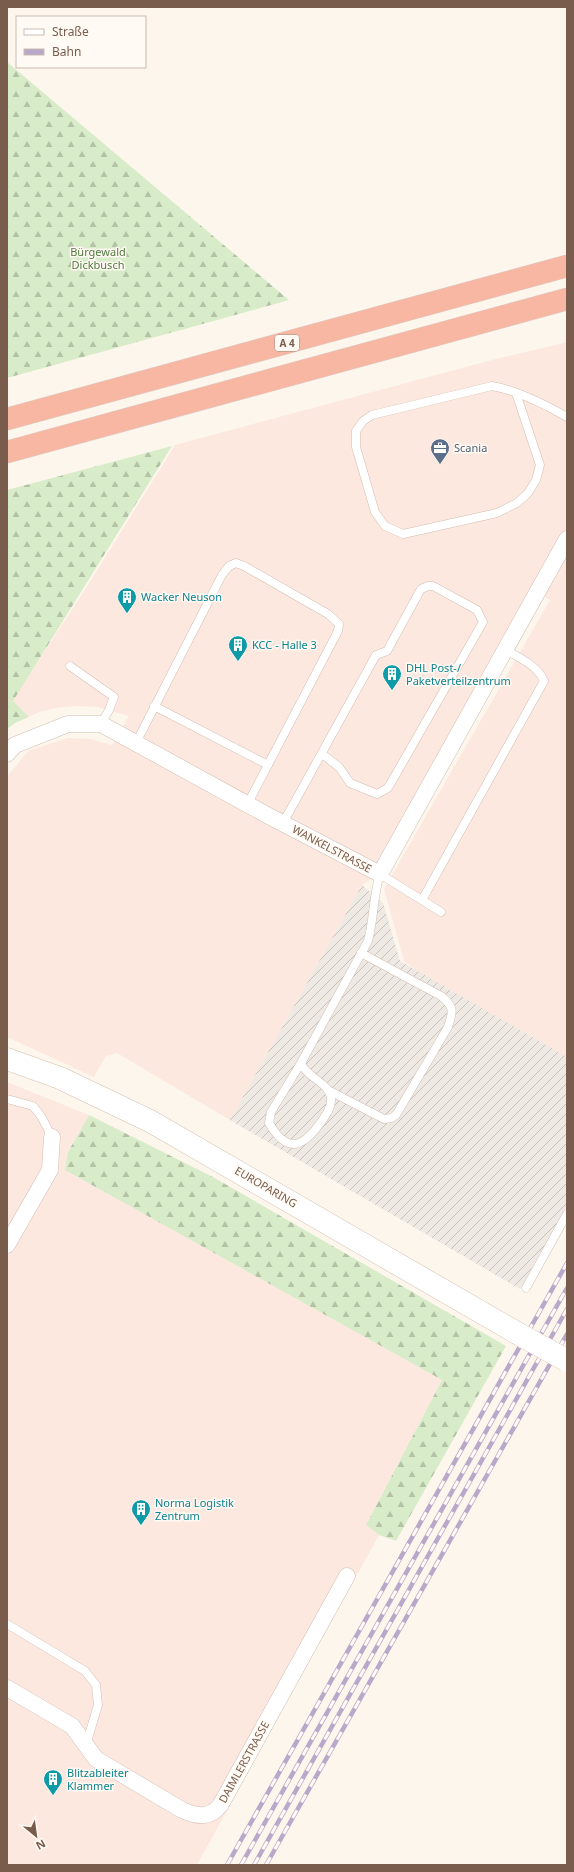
<svg xmlns="http://www.w3.org/2000/svg" width="574" height="1872" font-family="'Noto Sans',sans-serif">
<defs>
<pattern id="industrial-furrows" width="10" height="10" patternUnits="userSpaceOnUse"><rect width="10" height="10" fill="#efe9e4"/><path d="M-1 1l2-2M0 10L10 0M9 11l2-2" fill="none" stroke="#c7c0bb"/></pattern>
<pattern id="forest-firs" width="22" height="20" patternUnits="userSpaceOnUse"><rect width="22" height="20" fill="#d8ecc9"/><path d="M5 1l3.5 6h-7zM16 11l3.5 6h-7z" fill="#b4c2a5"/></pattern>
</defs>
<rect width="100%" height="100%" fill="#fdf6ec"/>
<g fill="#fde8e0">
<path d="M567 342V1057L419 973 404 961 384 889 550 600 531 589 370 880 362 885 230 1120 117 1053 106 1056 94 1077 7 1037V777L28 751 68 738 90 739 112 745 129 716 97 707 76 706 56 708 39 712 29 717 12 701 86 588 175 445 492 360Z"/>
<path d="M7 1082 89 1115 68 1151 65 1170 442 1380 366 1525 379 1535 197 1865H7Z"/>
</g>
<path fill="url(#industrial-furrows)" d="M362 885 383 903 400 961 567 1057V1207L520 1289 230 1120Z"/>
<g fill="url(#forest-firs)">
<path d="M7 62 289 300 7 378Z"/>
<path d="M172 446 13 701 29 717 15 723 7 729V490Z"/>
<path d="M89 1115 213 1177 506 1346 396 1541 379 1535 366 1525 442 1380 65 1170 68 1152Z"/>
</g>
<g fill="none" stroke-linecap="round" stroke-linejoin="round">
<g stroke="#d1beb0" stroke-width="9">
<g id="lane">
<path d="M516 393 540 465 536 480 528 493 517 503 497 513 403 534 385 526 375 512 356 447V431L363 421 372 415 492 386C516 390 546 405 567 417"/>
<path d="M70 666 114 697 109 710 101 724"/>
<path d="M154 706 268 765"/>
<path d="M136 743 222 575 229 566 236 563 244 566 328 614 339 624 338 631 247 805"/>
<path d="M283 823 376 655 387 651 421 589 428 586H433L477 610 483 622 388 788 377 794 350 783 339 767 322 754"/>
<path d="M422 900 544 681C538 666 519 657 505 650"/>
<path d="M301 1063 271 1112 269 1123C287 1154 303 1148 321 1122 326 1115 332 1107 331 1097 328 1082 306 1077 301 1063L368 941C374 919 373 896 380 874L441 912"/>
<path d="M328 1090 384 1119 391 1118 396 1115 448 1027C453 1012 455 1007 441 996L361 953"/>
<path d="M7 1099 33 1106 41 1116 52 1137"/>
<path d="M526 1288 567 1214"/>
<path d="M7 1624 85 1671 96 1685 98 1705 86 1745"/>
</g>
</g>
<g stroke="#d1beb0" stroke-width="17">
<g id="street">
<path d="M7 754 15 745 68 724H101L265 814 380 874 567 539"/>
<path d="M7 1245 50 1170 52 1137"/>
<path d="M7 1688 72 1726 96 1759 182 1810C198 1817 210 1819 221 1804L347 1576"/>
</g>
</g>
<g stroke="#d6c0b0" stroke-width="23">
<path id="secondary" d="M7 1059 60 1078 150 1121 517 1333"/>
</g>
<g stroke="#dad1cd" stroke-width="23">
<g id="highway">
<path d="M7 419 567 266"/>
<path d="M7 452 567 299"/>
</g>
</g>
<use href="#lane" stroke="#fff" stroke-width="8"/>
<use href="#street" stroke="#fff" stroke-width="16"/>
<use href="#secondary" stroke="#fff" stroke-width="22"/>
<use href="#highway" stroke="#f7b7a3" stroke-width="22"/>
<g stroke="#b9a8c9" stroke-width="4.5">
<g id="rail">
<path d="M227 1865 567 1263"/>
<path d="M241 1865 567 1288"/>
<path d="M254 1865 567 1309"/>
<path d="M266 1865 567 1334"/>
</g>
</g>
<use href="#rail" stroke="#fffaf3" stroke-width="3" stroke-dasharray="9" stroke-linecap="butt"/>
<g stroke="#d6c0b0" stroke-width="23" stroke-linecap="butt">
<path id="secondary-bridge" d="M517 1333 566 1360"/>
</g>
<use href="#secondary-bridge" stroke="#fff" stroke-width="22"/>
</g>
<defs>
<g id="office-pin" transform="scale(1)"><path d="M0 17L-7.5 6A9.5 9.5 0 1 1 7.5 6Z" fill="#5c6f8a" stroke="#fffaf3"/><path d="M-6-3h4V-5.5h4V-3h4V5H-6ZM-1-4.5V-3h2v-1.5ZM-6 0V1H6V0Z" fill="#fff"/></g>
<g id="building-pin" transform="scale(1)"><path d="M0 17L-7.5 6A9.5 9.5 0 1 1 7.5 6Z" fill="#0f9aa8" stroke="#fffaf3"/><path d="M-4-6H4V6H1V3H-1V6H-4ZM-2.5-4.3h1.7v1.8h-1.7ZM.8-4.3h1.7v1.8H.8ZM-2.5-1h1.7V.8h-1.7ZM.8-1h1.7V.8H.8Z" fill="#fff"/></g>
</defs>
<g fill-rule="evenodd">
<use href="#office-pin" x="440" y="448"/>
<use href="#building-pin" x="127" y="597"/>
<use href="#building-pin" x="238" y="645"/>
<use href="#building-pin" x="392" y="674"/>
<use href="#building-pin" x="141" y="1509"/>
<use href="#building-pin" x="53" y="1779"/>
</g>
<g text-anchor="middle" stroke-width="3" stroke-linejoin="round" paint-order="stroke">
<rect fill="#fffaf3" stroke="#a28b7f" stroke-width="1" x="275" y="335" width="24" height="16" rx="3"/>
<g font-size="10" font-weight="bold" fill="#7a5c4d">
<text x="287" y="347">A 4</text>
</g>
<g font-size="11" fill="#537a41" stroke="#fffaf3">
<text x="98" y="256">Bürgewald<tspan x="98" dy="13">Dickbusch</tspan></text>
</g>
<g font-size="11" fill="#4e5e75" stroke="#fffaf3" text-anchor="start">
<text x="454" y="452">Scania</text>
</g>
<g font-size="11" fill="#0d838f" stroke="#fffaf3" text-anchor="start">
<text x="141" y="601">Wacker Neuson</text>
<text x="252" y="649">KCC - Halle 3</text>
<text x="406" y="672">DHL Post-/<tspan x="406" dy="13">Paketverteilzentrum</tspan></text>
<text x="155" y="1507">Norma Logistik<tspan x="155" dy="13">Zentrum</tspan></text>
<text x="67" y="1777">Blitzableiter<tspan x="67" dy="13">Klammer</tspan></text>
</g>
<g font-size="11" fill="#7a5c4d" stroke="#fffaf3">
<text transform="translate(332 849) rotate(28)" y="4">WANKELSTRASSE</text>
<text transform="translate(266 1187) rotate(30)" y="4">EUROPARING</text>
<text transform="translate(244 1762) rotate(-61)" y="4">DAIMLERSTRASSE</text>
</g>
</g>
<rect width="574" height="1872" fill="none" stroke="#7a5c4d" stroke-width="16"/>
<rect x="16" y="16" width="130" height="52" fill="#fffaf3" stroke="#cabbb1"/>
<rect x="24" y="29" width="20" height="6" fill="#ffffff" stroke="#cabbb1"/>
<text x="52" y="36" font-size="12" fill="#7a5c4d">Straße</text>
<rect x="24" y="49" width="20" height="6" fill="#b9a8c9" stroke="#cabbb1"/>
<text x="52" y="56" font-size="12" fill="#7a5c4d">Bahn</text>
<g transform="translate(36 1836) rotate(151)" stroke="#fffaf3" stroke-width="3" paint-order="stroke">
<path d="M0-3L7 15L0 10L-7 15Z" fill="#7a5c4d"/>
<text y="-6" font-size="11" font-weight="bold" text-anchor="middle" fill="#7a5c4d">N</text>
</g>
</svg>
